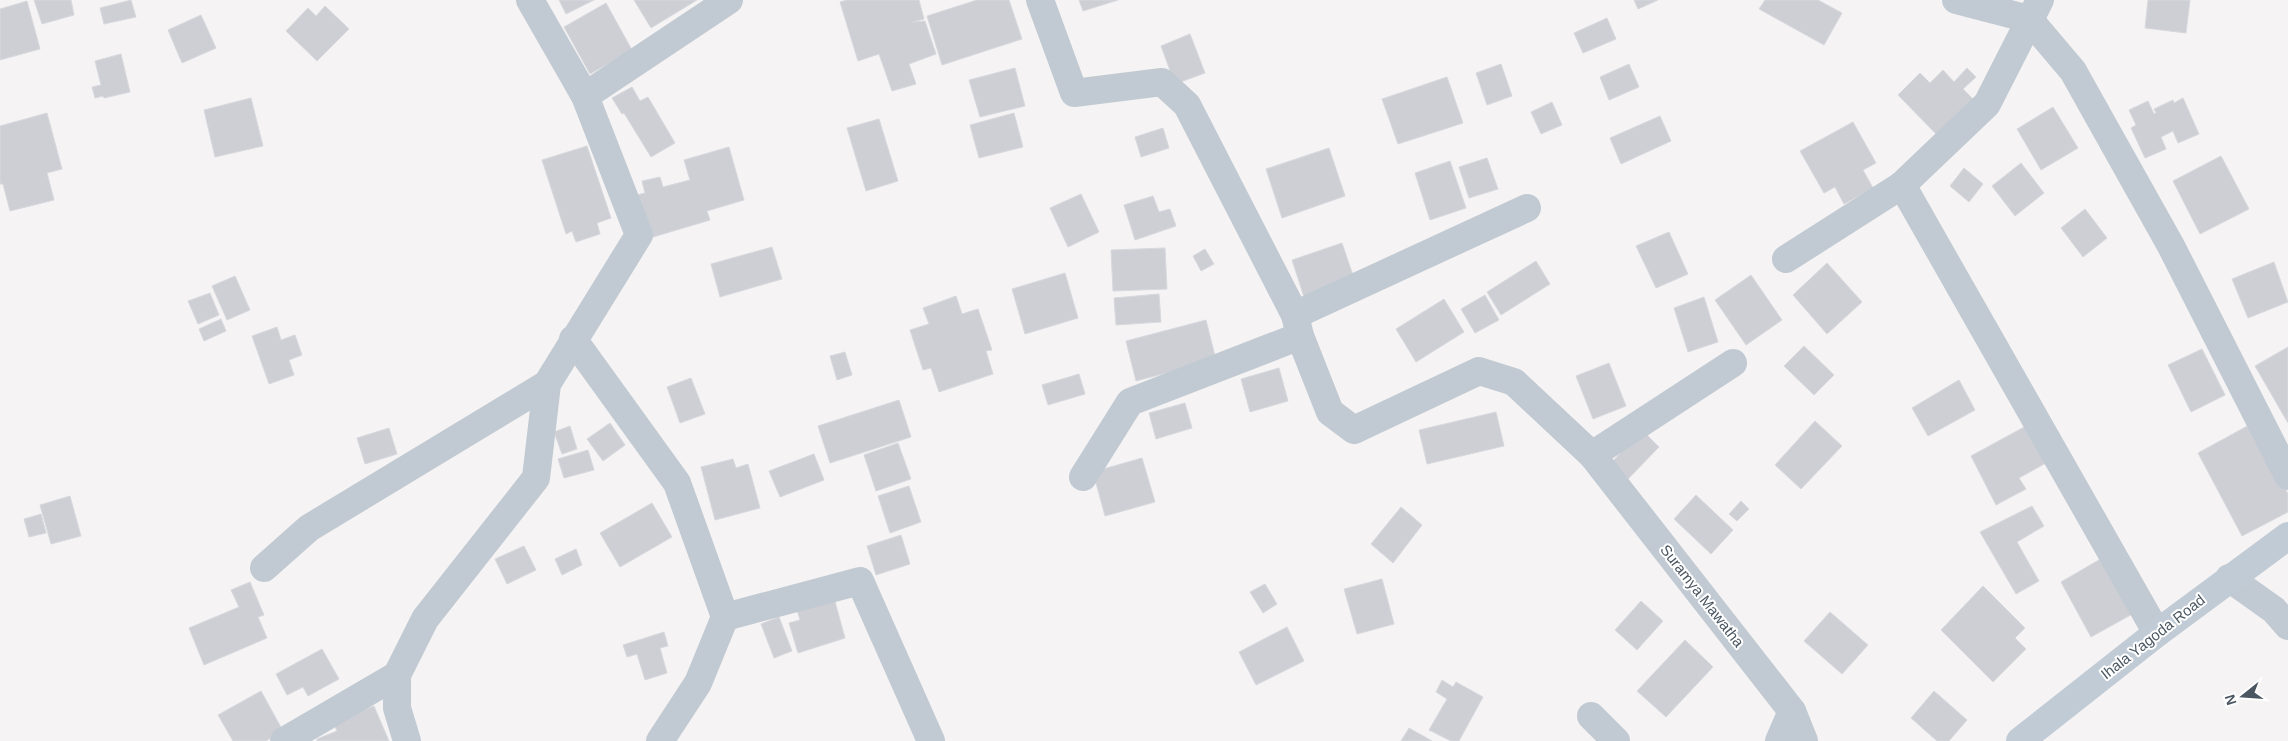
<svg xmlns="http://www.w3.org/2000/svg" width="2288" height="741" font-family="Arial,sans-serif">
<rect width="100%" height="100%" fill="#f5f3f3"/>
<g fill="#cdcfd5" stroke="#d7d9de">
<path d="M34 0H71L74 15 42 24Z"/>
<path d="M131 0 136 17 104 24 100 8Z"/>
<path d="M559 0H594L566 14Z"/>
<path d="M634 0H697L651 28Z"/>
<path d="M847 0H919L924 19 913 22 925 21 936 54 909 64 916 84 892 91 879 54 858 61 840 2Z"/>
<path d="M977 0H1009L1022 39 942 65 927 16Z"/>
<path d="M1079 0H1118L1083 11Z"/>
<path d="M1634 0H1658L1638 9Z"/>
<path d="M1765 0H1818L1842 13 1824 45 1759 9Z"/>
<path d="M2148 0H2190L2186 33 2145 28Z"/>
<path d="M27 1 40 49 0 60V9Z"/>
<path d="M606 3 632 50 590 74 564 27Z"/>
<path d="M325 6 349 29 317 61 286 31 308 8 316 16Z"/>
<path d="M201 15 216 48 182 63 168 30Z"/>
<path d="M1607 18 1616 39 1583 53 1574 33Z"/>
<path d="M1190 34 1205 73 1175 84 1161 46Z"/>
<path d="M121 54 130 92 104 98 103 96 95 98 92 87 101 85 95 61Z"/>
<path d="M1501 64 1512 96 1487 105 1476 73Z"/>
<path d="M1629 64 1639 87 1609 100 1600 77Z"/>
<path d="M1015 68 1025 106 980 117 969 80Z"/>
<path d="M1967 68 1976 77 1963 89 1976 102 1939 137 1898 95 1920 73 1930 83 1943 70 1954 82Z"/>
<path d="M1447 77 1463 123 1398 144 1382 99Z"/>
<path d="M632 87 640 101 648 97 675 143 651 157 624 113 622 114 612 98Z"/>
<path d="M251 98 263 146 215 157 204 110Z"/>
<path d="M2183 98 2199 134 2178 143 2173 131 2161 137 2166 149 2145 158 2131 128 2136 125 2129 110 2148 101 2154 114 2156 113 2154 109 2173 100 2174 103Z"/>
<path d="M1552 102 1562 125 1541 134 1531 112Z"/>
<path d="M2053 107 2078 148 2041 170 2017 129Z"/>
<path d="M47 113 62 169 47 173 54 200 10 211 3 184H0V126Z"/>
<path d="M1014 113 1023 147 979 158 970 125Z"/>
<path d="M1660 116 1671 141 1621 164 1610 138Z"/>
<path d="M879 119 898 181 866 191 847 128Z"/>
<path d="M1853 122 1876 163 1863 170 1873 188 1844 204 1835 187 1824 193 1800 151Z"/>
<path d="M1163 128 1169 148 1141 157 1135 137Z"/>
<path d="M587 146 611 218 597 223 600 234 576 242 572 231 566 234 542 160Z"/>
<path d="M729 147 744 200 707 211 710 220 650 238 637 195 645 193 642 181 660 177 663 187 690 180 684 160Z"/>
<path d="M1329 148 1345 196 1282 218 1266 169Z"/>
<path d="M2221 156 2249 209 2200 234 2173 181Z"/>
<path d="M1487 158 1498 189 1469 198 1459 167Z"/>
<path d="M1450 161 1466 208 1430 220 1415 173Z"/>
<path d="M2021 163 2044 193 2015 216 1992 186Z"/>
<path d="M1964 168 1983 184 1969 202 1950 186Z"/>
<path d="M1081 194 1099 232 1068 247 1050 208Z"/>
<path d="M1153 196 1159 212 1170 209 1176 226 1135 240 1124 205Z"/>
<path d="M2085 209 2107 238 2083 257 2061 228Z"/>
<path d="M1669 232 1688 274 1656 288 1636 246Z"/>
<path d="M1342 243 1356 284 1305 300 1292 260Z"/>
<path d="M772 247 782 279 720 297 711 264Z"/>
<path d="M1165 248 1167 289 1113 291 1111 250Z"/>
<path d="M1205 249 1214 264 1201 271 1193 256Z"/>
<path d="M1536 261 1550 284 1501 315 1487 292Z"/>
<path d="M2274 262 2288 302 2248 318 2232 279Z"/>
<path d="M1827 263 1862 302 1827 334 1793 295Z"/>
<path d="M1065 273 1078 318 1025 334 1012 289Z"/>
<path d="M1751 275 1782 320 1746 345 1715 300Z"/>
<path d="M235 276 250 310 227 320 212 286Z"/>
<path d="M210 293 219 315 198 324 188 301Z"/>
<path d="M1159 294 1161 322 1116 325 1114 298Z"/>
<path d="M1485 295 1499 320 1475 333 1461 309Z"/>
<path d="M956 296 962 314 978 309 992 350 986 351 993 374 939 392 931 368 923 370 910 330 929 324 923 308Z"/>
<path d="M1704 297 1718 342 1688 352 1674 308Z"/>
<path d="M1444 299 1464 332 1416 362 1396 329Z"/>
<path d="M221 319 226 331 204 341 199 329Z"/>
<path d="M1206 320 1216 360 1136 381 1126 341Z"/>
<path d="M277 327 281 340 295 335 302 355 289 360 294 375 269 384 252 336Z"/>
<path d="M1804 346 1834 375 1814 395 1784 366Z"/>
<path d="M2288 347V423L2255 366Z"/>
<path d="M2202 349 2225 395 2191 412 2168 365Z"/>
<path d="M845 352 852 375 837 380 830 356Z"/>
<path d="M1609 363 1626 406 1593 419 1576 376Z"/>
<path d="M1279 368 1288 401 1250 412 1241 379Z"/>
<path d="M1079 374 1085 394 1048 405 1042 385Z"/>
<path d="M691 378 705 414 680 423 667 387Z"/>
<path d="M1959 380 1975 410 1928 436 1912 408Z"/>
<path d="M899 400 911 437 830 463 818 426Z"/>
<path d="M1185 403 1192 428 1156 439 1149 413Z"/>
<path d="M1496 412 1504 446 1427 464 1419 430Z"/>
<path d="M1815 421 1842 446 1801 489 1775 465Z"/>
<path d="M610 423 625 445 603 461 587 439Z"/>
<path d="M2251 424 2288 494V512L2242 536 2198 453Z"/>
<path d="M570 426 577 449 562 454 554 432Z"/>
<path d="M2026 426 2046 463 2019 478 2026 489 1996 505 1971 456Z"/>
<path d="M389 428 397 454 365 464 357 438Z"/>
<path d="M1642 430 1659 447 1628 479 1611 463Z"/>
<path d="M898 443 911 479 876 491 864 455Z"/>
<path d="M588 450 594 470 564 478 558 459Z"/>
<path d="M814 454 824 480 780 497 769 471Z"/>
<path d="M1142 458 1155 502 1105 516 1093 472Z"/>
<path d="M733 459 736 468 748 464 760 508 715 520 701 467Z"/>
<path d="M909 486 921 522 890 533 878 496Z"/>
<path d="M1696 495 1733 530 1711 554 1674 519Z"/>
<path d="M70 496 81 536 51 544 40 505Z"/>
<path d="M1741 501 1749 509 1737 521 1729 514Z"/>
<path d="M652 503 672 537 620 567 600 533Z"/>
<path d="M2032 506 2044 526 2017 542 2039 581 2016 594 1980 532Z"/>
<path d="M1401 507 1422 525 1393 563 1371 544Z"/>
<path d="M41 514 46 533 29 537 24 519Z"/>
<path d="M901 535 910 564 876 575 867 546Z"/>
<path d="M524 546 536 570 507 584 495 559Z"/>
<path d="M576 549 582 565 562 575 555 559Z"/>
<path d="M2104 557 2136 612 2091 637 2061 582Z"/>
<path d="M1382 579 1394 624 1357 634 1344 589Z"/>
<path d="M250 582 264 615 258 617 267 638 204 665 189 628 239 607 231 590Z"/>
<path d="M1265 584 1277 604 1263 613 1250 592Z"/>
<path d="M1983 586 2025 628 2015 638 2026 649 1993 682 1941 630Z"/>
<path d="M834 598 845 638 798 653 789 623 800 620 797 610Z"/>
<path d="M1641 601 1663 621 1637 650 1615 630Z"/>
<path d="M1830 612 1868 645 1842 674 1804 641Z"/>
<path d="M779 617 792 651 774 658 761 624Z"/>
<path d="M1287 627 1304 661 1256 685 1239 652Z"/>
<path d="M664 632 668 646 660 648 667 673 645 680 637 654 627 657 623 645Z"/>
<path d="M1685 640 1713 667 1666 717 1637 691Z"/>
<path d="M322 649 339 679 308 696 303 687 287 695 276 674Z"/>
<path d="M1442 680 1453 687 1456 682 1483 697 1459 741H1451L1429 730 1447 699 1436 692Z"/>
<path d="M261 691 283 731 266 741H233L218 715Z"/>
<path d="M1934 691 1967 720 1949 741H1937L1911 718Z"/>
<path d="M374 706 389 741H317V739L337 731 333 722Z"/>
<path d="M1409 728 1432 741H1401Z"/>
</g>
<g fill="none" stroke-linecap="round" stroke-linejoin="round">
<g stroke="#c1cad2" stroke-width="28">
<path d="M1040 0 1074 93 1162 82 1187 105 1295 315 1300 336 1330 412 1354 430 1479 371 1514 382 1592 455 1733 363"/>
<path d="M1956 0 2029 19 2073 71 2171 246 2288 476"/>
<path d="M585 96 729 0"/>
<path d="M1902 185 2157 633"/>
<path d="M1786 259 1902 185 1987 104 2040 0"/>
<path d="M1295 315 1527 208"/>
<path d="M573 339 677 483 725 617 698 683 660 741"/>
<path d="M1592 455 1792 711 1804 741"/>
<path d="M1083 477 1130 402 1300 336"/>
<path d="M264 568 309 528 547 384"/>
<path d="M2229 578 2274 610 2288 626"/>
<path d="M725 617 860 581 931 741"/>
<path d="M1591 716 1616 741"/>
<path d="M284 741 397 675"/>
<path d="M407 741 397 708V675L425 619 536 478 547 384 639 235 585 96 530 0"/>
<path d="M1779 741 1792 711"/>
</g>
<path stroke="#c1cbd6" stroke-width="28" d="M2020 741 2157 633 2288 536"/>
</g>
<g text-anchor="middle" stroke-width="4" stroke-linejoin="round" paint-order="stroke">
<g font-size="15" fill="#4a5661" stroke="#fff">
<text transform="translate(1702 596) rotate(52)" y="5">Suramya Mawatha</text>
<text transform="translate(2153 637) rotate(-38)" y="5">Ihala Yagoda Road</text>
</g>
</g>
<g transform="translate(2243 696) rotate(253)" stroke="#ffffff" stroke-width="4" paint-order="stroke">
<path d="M0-4L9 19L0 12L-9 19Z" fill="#4a5661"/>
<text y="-8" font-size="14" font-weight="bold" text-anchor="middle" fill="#4a5661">N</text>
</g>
</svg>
